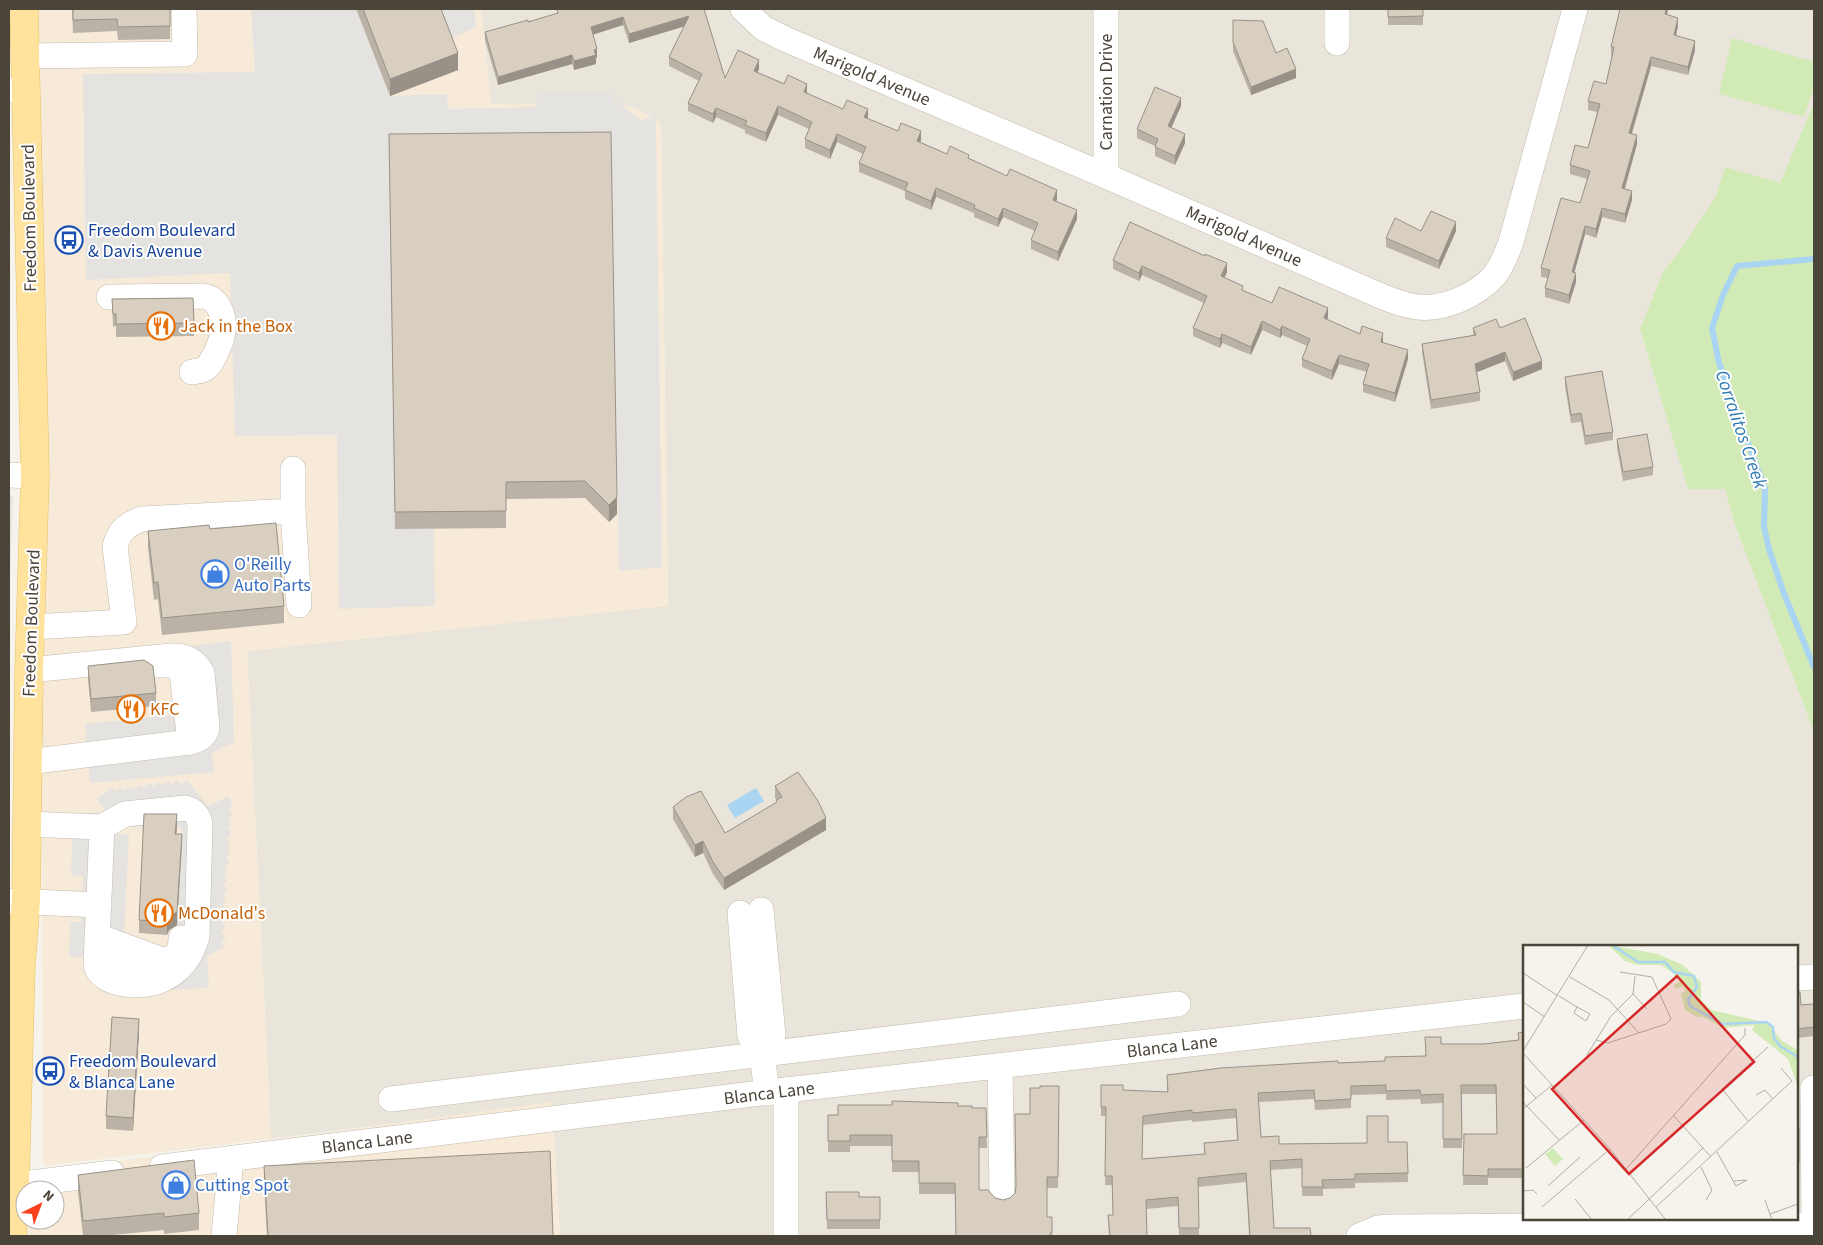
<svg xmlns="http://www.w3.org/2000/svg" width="1823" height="1245" font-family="'Source Sans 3',sans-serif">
<rect width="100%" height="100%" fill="#f6f3ec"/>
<g fill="#eae5da" fill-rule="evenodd">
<path d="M481 9H1814V103L1780 184 1725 167 1716 198 1679 252 1663 272 1640 330 1688 488H1725L1735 525 1814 732V1236H560L552 1103 271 1139 247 651 668 605 661 123 628 105 491 104ZM1524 946H1797V1219H1524Z"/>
<path d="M9 495 13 496 9 606Z"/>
</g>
<g fill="#f7ead8">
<path d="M37 9H481L491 104 628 105 661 123 668 606 247 651 271 1139 43 1166Z"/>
<path d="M552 1102 560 1236H26L28 1220H55V1190L31 1173Z"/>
</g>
<g fill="#d2eab5">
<path d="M1732 38 1814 62V87L1804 117 1719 94Z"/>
<path d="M1814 103V732L1735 525 1725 489H1688L1640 329 1663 272 1679 252 1715 198 1725 167 1780 183Z"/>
</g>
<g fill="#e5e3e0" fill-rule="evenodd">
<path d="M251 9H356L390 96 447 94 448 109 536 107 538 92 612 91 613 102H618L640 120 656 117 662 567 619 571 611 149 395 529H434L435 606 339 609 337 435 235 436 230 273 86 280 83 74 255 72Z"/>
<path d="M435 9H474L476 27 447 41Z"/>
<path d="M231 641 234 742 212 753 214 772 90 783 85 724 181 714 175 648Z"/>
<path d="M187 780 207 805H211L228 796 233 806 229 809 232 816 228 818 232 825 228 827 231 835 227 837 230 844 227 846 230 854 226 856 229 863 225 866 228 872 224 874 227 881 223 884 227 891 223 893 226 900 222 903 225 910 222 912 225 919 222 921 225 928 221 930 226 939 221 941 224 947 207 956 209 988 127 992 89 978 85 970 84 958 69 956 70 922H81L83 876 71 875 72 838H85L86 813H104L106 810 97 799 112 788 114 791 121 787 124 791 130 787 133 790 140 785 142 788 150 783 153 787 159 782 162 786 168 781 171 785 177 781 181 785ZM124 827H179L182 831 177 935 164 954 124 933 129 835 117 834V832Z"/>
</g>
<path fill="#a9d4f2" d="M756 788 764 801 735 818 727 805Z"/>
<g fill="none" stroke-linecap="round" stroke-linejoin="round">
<path stroke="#a9d4f2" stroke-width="6" d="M1814 259 1737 266 1723 295 1712 328 1719 363 1765 489 1764 527 1769 549 1783 591 1814 667"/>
<g stroke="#c2bbae" stroke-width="26">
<g id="minor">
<path d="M743 9 763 28 785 39 1106 176 1367 290C1384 297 1400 305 1418 307 1444 310 1477 295 1494 276 1502 266 1507 253 1511 242L1575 9"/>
<path d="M1337 43V9"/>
<path d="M25 56 185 54 184 9"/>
<path d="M9 90H26"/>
<path d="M1106 176V9"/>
<path d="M109 297 203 296C221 299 226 320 222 337 221 343 217 349 215 355 212 359 211 364 206 368 202 371 197 371 192 372"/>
<path d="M9 475 35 476"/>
<path d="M293 511 299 605"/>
<path d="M31 627 124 622 115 546C120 530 126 525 142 519L293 511V469"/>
<path d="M156 665H174L182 673 190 742"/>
<path d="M28 762 190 742C199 740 205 737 207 728L202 673C195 660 186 655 171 656L29 670"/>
<path d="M26 824 102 827 125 814 185 808C194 810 198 814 200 824L197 937C193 949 188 961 177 970 172 975 164 979 157 982 140 988 101 986 96 965L102 827"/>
<path d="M9 901 99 905"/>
<path d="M761 910 773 1035 762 1053"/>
<path d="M740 913 750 1036 762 1053 767 1093"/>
<path d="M97 936 162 960C176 959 181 951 181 938"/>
<path d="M96 955 143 970 159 969"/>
<path d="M1797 978 1814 977"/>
<path d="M1000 1066 1002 1197"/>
<path d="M786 1090V1236"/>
<path d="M391 1099 1178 1004"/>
<path d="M162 1167 786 1090 1524 1006"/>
<path d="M15 1185 112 1173"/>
<path d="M224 1236 231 1159"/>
<path d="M1359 1236 1378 1228 1391 1227 1814 1225 1813 1088"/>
</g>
</g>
<g stroke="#e6c16a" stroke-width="29">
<path id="major" d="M12 1236 15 1185 21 965 26 901 29 670 35 476 24 9"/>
</g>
<use href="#minor" stroke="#fff" stroke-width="25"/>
<use href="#major" stroke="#ffe39c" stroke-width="28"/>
</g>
<g fill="#bab2a6" fill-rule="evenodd">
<path d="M72 9H170V39L118 40 117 31 73 33Z"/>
<path d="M356 9H441L458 70 390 96Z"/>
<path d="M557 9H704L725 78 759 69 757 72 807 93V94L843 109 868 118 867 119 898 131 921 140 920 142 947 154 969 159 1057 199 1056 201 1077 219 1058 261 1031 249V240L1035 231 1003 217 998 227 974 217V213L936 197 931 210 905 199V191L859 172V163L863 154 837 142 830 159 805 148V139L809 129 778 115 766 142 745 133V130L716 117 713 123 688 111V103L699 81 669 66V57L684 26 629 43 623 25 593 35 597 58H596V64L574 70 572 64 498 85 485 40V32L528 22 557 14Z"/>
<rect x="1388" y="9" width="35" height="16"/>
<path d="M1620 9H1668L1667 15 1678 26 1676 36 1695 50 1688 75 1651 66 1632 134 1637 144 1625 189 1632 200 1625 223 1602 217 1596 238 1585 234 1574 273 1576 282 1569 304 1545 297V288L1548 278 1541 277V268L1580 203 1587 179 1570 174V165L1588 148 1597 112 1588 110V101L1606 84 1612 56 1611 55V47Z"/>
<path d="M1233 20 1276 53 1296 78 1251 95 1233 51Z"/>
<path d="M1181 106 1171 128 1185 143 1175 165 1155 156V146L1137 138V129Z"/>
<path d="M389 134 617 514 609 522 585 498 506 499V528L395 529Z"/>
<path d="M1421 231H1456L1439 269 1386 247V238Z"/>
<path d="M1113 260 1227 272 1224 278 1243 290 1272 303 1328 317 1327 320 1360 334 1383 341V343L1408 359 1395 402 1363 392V384L1367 372 1339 364 1332 380 1302 367V359L1307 346 1282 335 1280 338 1262 330 1251 355 1222 343 1220 348 1193 336V328L1204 303 1142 275 1139 281 1113 269Z"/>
<path d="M193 298 194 336 116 337V326L113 327 112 299Z"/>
<path d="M1473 328H1500L1542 369 1513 381 1505 361 1477 372 1480 392V401L1431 409 1422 352V344L1473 335Z"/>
<path d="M1565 377 1613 432V440L1585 445 1581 422 1571 423 1565 386Z"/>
<path d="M1617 439 1653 467V475L1623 481 1617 448Z"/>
<path d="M210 529 284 606V623L162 635 158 599 154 600 148 548V531Z"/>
<path d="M88 666 156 693V706L91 712 88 679Z"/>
<path d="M775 786 826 830 724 890 713 874 703 853 695 857 673 819V807L725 833 776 803 777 800 775 798Z"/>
<path d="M177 827 176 834 182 847 177 925 169 930 167 935 139 933V920Z"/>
<path d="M1797 992 1801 1005 1814 1004V1036L1797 1038Z"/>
<path d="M139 1032 133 1131 106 1129V1116Z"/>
<path d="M1524 1032V1178H1488V1185H1463L1464 1134H1497L1496 1094H1462V1148H1443V1103L1421 1104 1420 1099 1386 1100V1094L1351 1095V1108L1315 1110 1314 1099 1259 1102 1261 1137 1279 1144 1367 1143 1388 1142H1407L1408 1182 1355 1183V1188L1323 1189V1196H1302V1168L1270 1170 1274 1228 1311 1236H1249L1246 1182 1198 1187 1199 1236H1179L1178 1206 1146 1209 1147 1236H1109L1108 1215H1113L1112 1185H1105L1106 1116H1101V1085L1123 1090 1167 1092V1075L1338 1063 1385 1061 1425 1056 1441 1044H1484L1518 1040V1033ZM1236 1118 1237 1140 1204 1143V1154L1142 1159 1143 1125 1192 1120V1122Z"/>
<path d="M1059 1086 1058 1188H1047V1217H1052V1236H956L955 1194H919V1172H892V1146H850V1152H828V1115H838L958 1106 972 1108H986L987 1148H979V1190L995 1198 1003 1200 1010 1198 1015 1193 1030 1114 1040 1088Z"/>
<rect x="1797" y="1128" width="2" height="43"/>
<path d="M264 1166 553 1236H267L264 1183Z"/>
<path d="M78 1175 199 1213V1230L164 1234V1230L102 1236H83L78 1192Z"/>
<path d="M826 1192 859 1197H880V1229H827Z"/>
</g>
<g fill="#979187">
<path d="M1666 9H1668L1665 23V14Z"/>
<path d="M689 16V25L629 43V34Z"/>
<path d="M623 17V25L591 35V27Z"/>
<path d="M1678 18V26L1674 44V35Z"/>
<path d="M1695 41V50L1688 75V67Z"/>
<path d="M597 49V58H596V64L574 70V61Z"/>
<path d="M458 53V70L390 96V79Z"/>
<path d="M572 55V64L498 85V77Z"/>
<path d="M1651 57V66L1629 142V133Z"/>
<path d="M759 60V69L754 80V71Z"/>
<path d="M1296 69V78L1251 95V87Z"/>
<path d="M807 84V93L804 101V92Z"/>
<path d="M1181 98V106L1168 135V126Z"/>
<path d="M778 106V115L766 142V133Z"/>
<path d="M716 108V117L713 123V114Z"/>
<path d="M868 109V118L864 126V117Z"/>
<path d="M921 131V140L917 150V141Z"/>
<path d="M837 134V142L830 159V150Z"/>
<path d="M1185 134V143L1175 165V156Z"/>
<path d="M1637 135V144L1622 197V188Z"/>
<path d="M936 188V197L931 210V201Z"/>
<path d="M1057 190V199L1053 208V200Z"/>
<path d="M1632 191V200L1625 223V214Z"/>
<path d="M1003 208V217L998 227V219Z"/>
<path d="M1602 208V217L1596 238V229Z"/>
<path d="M1077 210V219L1058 261V252Z"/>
<path d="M1456 222V231L1439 269V261Z"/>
<path d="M1585 226V234L1572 281V272Z"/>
<path d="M1227 263V272L1221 285V276Z"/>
<path d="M1142 266V275L1139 281V273Z"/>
<path d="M1576 273V282L1569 304V295Z"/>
<path d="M1328 308V317L1324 327V318Z"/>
<path d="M1262 321V330L1251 355V347Z"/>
<path d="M1282 326V335L1280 338V330Z"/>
<path d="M1383 333V341L1381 351V342Z"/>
<path d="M1222 334V343L1220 348V339Z"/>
<path d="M1408 350V359L1395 402V393Z"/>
<path d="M1505 352V361L1475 373V364Z"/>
<path d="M1339 355V364L1332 380V371Z"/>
<path d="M1542 361V369L1513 381V372Z"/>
<path d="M617 497V514L609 522V505Z"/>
<path d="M177 814V827L175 847V834Z"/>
<path d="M826 818V830L724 890V878Z"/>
<path d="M182 834 177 925 169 930 167 935V922Z"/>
<path d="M703 841V853L695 857V845Z"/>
<path d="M139 1019V1032L133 1131V1118Z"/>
</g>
<g fill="#d8cfc1" stroke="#979187" fill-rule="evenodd">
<path d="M73 9H170V26L118 27 117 19 73 20Z"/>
<path d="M363 9H441L458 53 390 79Z"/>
<path d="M557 9H704L725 78 738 50 759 60 754 71 784 84 788 75 807 84 804 92 843 109 847 100 868 109 864 117 898 131 901 123 921 131 917 141 947 154 950 146 969 155 968 158 1007 176 1010 169 1057 190 1053 200 1077 210 1058 252 1031 240 1038 223 1003 208 998 219 974 208 975 205 936 188 931 201 905 190 908 183 859 163 866 147 837 134 830 150 805 139 812 122 778 106 766 133 745 125 747 121 716 108 713 114 688 103 702 74 669 57 689 16 629 34 623 17 591 27 597 49 594 50 596 55 574 61 572 55 498 77 485 32 528 20V22L558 13Z"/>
<path d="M1388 9H1423V16L1388 17Z"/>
<path d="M1620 9H1666L1665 14 1678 18 1674 35 1695 41 1688 67 1651 57 1629 133 1637 135 1622 188 1632 191 1625 214 1602 208 1596 229 1585 226 1572 272 1576 273 1569 295 1545 288 1550 270 1541 268 1561 198 1580 203 1590 171 1570 165 1575 145 1588 148 1600 104 1588 101 1594 81 1606 84 1614 47H1611Z"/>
<path d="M1233 20 1263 21 1276 53 1287 48 1296 69 1251 87 1233 42Z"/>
<path d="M1155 87 1181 98 1168 126 1185 134 1175 156 1155 147 1158 139 1137 129Z"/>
<path d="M611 132 617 497 609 505 585 481 506 482V511L395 512 389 134Z"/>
<path d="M1431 211 1456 222 1439 261 1386 238 1395 218 1421 231Z"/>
<path d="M1130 222 1205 256V254L1227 263 1221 276 1243 286 1242 290 1272 303 1279 287 1328 308 1324 318 1360 334 1362 326 1383 333 1381 342 1408 350 1395 393 1363 384 1369 364 1339 355 1332 371 1302 359 1310 339 1282 326 1280 330 1262 321 1251 347 1222 334 1220 339 1193 328 1207 296 1142 266 1139 273 1113 260Z"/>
<path d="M193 298 194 323 116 324V314H113L112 299Z"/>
<path d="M1525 318 1542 361 1513 372 1505 352 1475 364 1480 392 1431 400 1422 344 1476 335 1473 328 1496 319 1500 328Z"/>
<path d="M1602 371 1613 432 1585 436 1581 413 1571 415 1565 377Z"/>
<path d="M1647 434 1653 467 1623 472 1617 439Z"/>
<path d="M276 523 284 606 162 618 158 582 154 583 148 531 209 525 210 529Z"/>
<path d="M144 660 153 666 156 693 91 699 88 666Z"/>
<path d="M798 772 818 801 826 818 724 878 713 862 703 841 695 845 673 807 686 797 701 791 725 833 777 802 776 800 782 797 775 786Z"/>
<path d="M144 814H177L175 834H182L177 912 169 917 167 922 139 920Z"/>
<path d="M1797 992H1800L1801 1005 1814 1004V1027L1797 1029Z"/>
<path d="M112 1017 139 1019 133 1118 106 1116Z"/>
<path d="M1524 1032V1169H1488V1176L1463 1175 1464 1134H1497L1496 1085H1461L1462 1139H1443V1094L1421 1095 1420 1090 1386 1091V1085L1351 1086V1099L1315 1101 1314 1090 1258 1093 1261 1137 1279 1136V1144L1367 1143V1116H1388V1142H1407L1408 1173 1355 1174V1179L1322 1180 1323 1187H1302V1159L1270 1161 1274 1228H1310L1311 1236H1250L1246 1173 1198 1178 1199 1228H1179L1178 1197 1146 1200 1147 1236H1110L1108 1215H1113L1112 1176H1105L1106 1107H1101V1085H1123V1090L1168 1092 1167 1075 1221 1068 1338 1061V1063L1385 1061V1057L1426 1056 1425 1037H1441V1044H1484L1519 1040 1518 1033ZM1236 1109 1238 1140 1204 1143 1205 1154 1142 1159 1143 1116 1192 1110V1113Z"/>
<path d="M1040 1086H1059L1058 1177H1047V1217H1052V1233H1050V1236H956L955 1183H919V1161H892V1135H850V1141H828V1115H838V1105H892V1101L958 1103V1106H972V1108H986L987 1137H979V1190H988L995 1198 1003 1200 1010 1198 1015 1193 1016 1186 1015 1114H1030V1088H1040Z"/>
<rect x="1797" y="1128" width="2" height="34"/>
<path d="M550 1151 553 1236H268L264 1166Z"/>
<path d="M194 1160 199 1213 164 1217V1213L83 1221 78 1175Z"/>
<path d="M826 1192H859V1197H880V1220H827Z"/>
</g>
<defs>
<g id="bus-ring" transform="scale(1.4375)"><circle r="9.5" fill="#fff" stroke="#1a4fb4" stroke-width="1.5"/><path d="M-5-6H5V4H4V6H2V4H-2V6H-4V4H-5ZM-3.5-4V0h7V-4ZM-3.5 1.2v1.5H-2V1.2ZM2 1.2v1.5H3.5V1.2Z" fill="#1a4fb4"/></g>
<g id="restaurant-ring" transform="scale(1.4375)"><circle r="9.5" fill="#fff" stroke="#e8710a" stroke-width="1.5"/><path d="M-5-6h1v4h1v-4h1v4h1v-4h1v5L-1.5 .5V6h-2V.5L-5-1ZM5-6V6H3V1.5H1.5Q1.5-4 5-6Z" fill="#e8710a"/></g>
<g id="shop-ring" transform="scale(1.4375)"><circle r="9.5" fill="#fff" stroke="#3f7fe0" stroke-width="1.5"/><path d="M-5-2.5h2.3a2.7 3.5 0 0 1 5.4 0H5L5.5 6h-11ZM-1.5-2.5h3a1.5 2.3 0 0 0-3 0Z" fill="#3f7fe0"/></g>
</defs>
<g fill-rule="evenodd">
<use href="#bus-ring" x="69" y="240"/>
<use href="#restaurant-ring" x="161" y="326"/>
<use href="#shop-ring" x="215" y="574"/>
<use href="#restaurant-ring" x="131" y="709"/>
<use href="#restaurant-ring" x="159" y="913"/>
<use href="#bus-ring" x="50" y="1071"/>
<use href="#shop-ring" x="176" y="1185"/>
</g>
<g text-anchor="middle" stroke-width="4" stroke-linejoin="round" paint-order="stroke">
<g font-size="18" fill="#4b4439" stroke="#fff">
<text transform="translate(872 76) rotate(23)" y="6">Marigold Avenue</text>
<text transform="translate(1106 92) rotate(-90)" y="6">Carnation Drive</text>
<text transform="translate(29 218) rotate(-91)" y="6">Freedom Boulevard</text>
<text transform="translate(1244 236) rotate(24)" y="6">Marigold Avenue</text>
<text transform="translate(31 623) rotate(-88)" y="6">Freedom Boulevard</text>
<text transform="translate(1172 1046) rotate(-7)" y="6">Blanca Lane</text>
<text transform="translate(769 1093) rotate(-7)" y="6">Blanca Lane</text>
<text transform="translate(367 1142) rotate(-7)" y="6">Blanca Lane</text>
</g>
<g font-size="18" fill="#164399" stroke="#fff" text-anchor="start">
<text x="88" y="236">Freedom Boulevard<tspan x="88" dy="21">&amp; Davis Avenue</tspan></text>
<text x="69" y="1067">Freedom Boulevard<tspan x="69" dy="21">&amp; Blanca Lane</tspan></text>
</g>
<g font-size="18" fill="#c56008" stroke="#fff" text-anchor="start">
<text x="180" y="332">Jack in the Box</text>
<text x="150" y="715">KFC</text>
<text x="178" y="919">McDonald's</text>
</g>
<g font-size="18" fill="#366cbe" stroke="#fff" text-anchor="start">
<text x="234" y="570">O'Reilly<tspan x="234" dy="21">Auto Parts</tspan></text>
<text x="195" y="1191">Cutting Spot</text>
</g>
<g font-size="19" font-style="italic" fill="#2e7ab2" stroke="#fff">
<text transform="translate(1742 429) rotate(71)" y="7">Corralitos Creek</text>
</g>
</g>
<g transform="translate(1523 945)">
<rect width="275" height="275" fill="#f6f3ec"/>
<path d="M85 0 135 9 160 20 178 37V55L188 65 245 78 259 96 275 105V142L265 114 229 85 232 80 200 83 178 71 175 73 162 65 158 49 162 46 160 41 153 44 150 40 158 36 150 28 138 20H115L102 16ZM30 203 40 214 32 221 22 209Z" fill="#d2eab5"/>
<path fill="none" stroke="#a9d4f2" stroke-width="2.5" d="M89 0 115 17H142L151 27 171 31 174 42 165 55 167 61 200 79 243 77 250 82 251 93 257 101 275 112"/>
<path fill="none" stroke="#b2ada4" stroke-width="1" d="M0 28 35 51M47 32 86 55 116 88M110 49 124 64M36 51 54 62 67 69 63 76 51 68 54 62M0 57 22 72M73 95 85 98 143 79 148 74 129 32 97 27M0 106 65 0M0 108 87 204 143 275M64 110 88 71 110 49 112 31M0 139 13 153M233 150 242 145 250 154M0 157 36 195M0 164 29 140M150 170 188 212M225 176 199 144 245 102M194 207 213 241 224 235 211 236M178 222 189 245 183 255M3 223 61 175M103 224 222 90V83M25 241 57 212M0 246 10 245 14 249M52 254 69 275M242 255 249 275M19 262 87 204M133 262 269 136 258 123M247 269 275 259M104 275 180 203"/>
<path fill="#d62828" fill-opacity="0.15" stroke="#d62828" stroke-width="2.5" d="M154 31 231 117 106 229 29 144Z"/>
<rect width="275" height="275" fill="none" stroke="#4b4439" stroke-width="2.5"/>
</g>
<rect width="1823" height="1245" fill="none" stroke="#4b4439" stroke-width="20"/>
<g transform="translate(40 1205) rotate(42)"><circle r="24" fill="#ffffff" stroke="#b7b4b0"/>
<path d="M0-4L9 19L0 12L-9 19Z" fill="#fc3f1d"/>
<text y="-8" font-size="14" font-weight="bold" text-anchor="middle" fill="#4b4439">N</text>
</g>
</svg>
